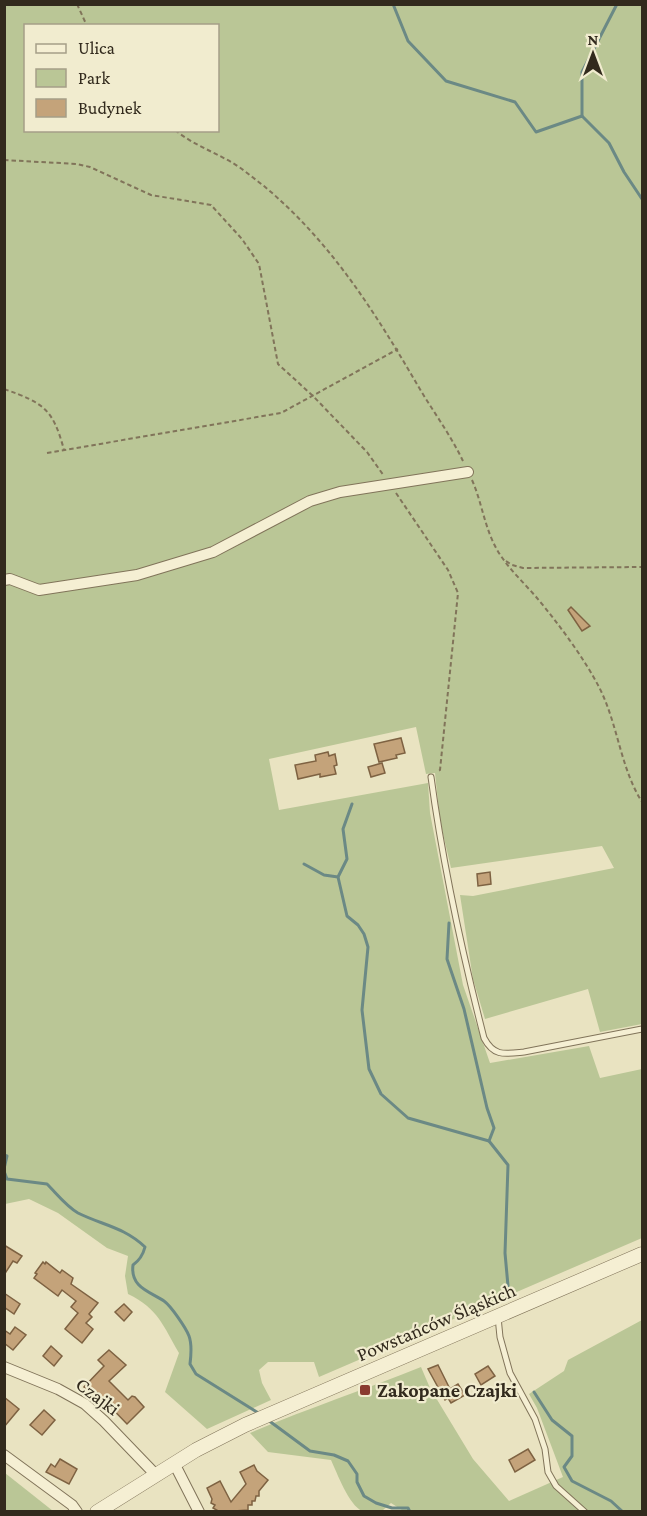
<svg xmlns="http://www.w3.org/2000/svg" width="647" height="1516" font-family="'Crimson Pro',serif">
<rect width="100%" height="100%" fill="#e9e3c1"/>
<g fill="#bac696" fill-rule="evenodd">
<path d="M4 5H642V1024L600 1032 588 989 485 1019 473 979 460 895 473 896 614 868 602 846 451 868 440 821 435 773 426 774 416 727 269 759 279 810 428 783 430 813 463 985 490 1063 589 1046 600 1078 642 1069V1238L319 1377 314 1362H268L259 1370 262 1383 271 1400 207 1429 165 1392 179 1353C163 1326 159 1309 128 1294L125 1276 128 1256 107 1248 58 1213 29 1199 5 1204ZM26 26H218V130H26Z"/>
<path d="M642 1320V1511L405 1512 391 1503 382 1511C376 1511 368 1513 362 1511 349 1505 337 1473 331 1460L268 1452 250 1433C306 1409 364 1390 421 1367L430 1388 473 1459 509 1501 563 1477 537 1408 529 1394 564 1371 568 1360Z"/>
<path d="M4 1473H5L53 1511H5Z"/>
</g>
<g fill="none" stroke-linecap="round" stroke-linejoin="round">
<g stroke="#6b8985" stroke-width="3">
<path d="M393 4 408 41 446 81 515 102 536 132 582 116 609 143 624 172 642 199"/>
<path d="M582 116V72L617 4"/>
<path d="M352 804 343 829 347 859 338 877 347 916 358 925 364 934 368 947 362 1010 369 1069 381 1094 408 1118 489 1141 508 1165 505 1253 508 1286"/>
<path d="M304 864 324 875 338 877"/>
<path d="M449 923 447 959 464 1009 487 1108 494 1128 489 1141"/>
<path d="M4 1155 7 1156 4 1169"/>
<path d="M4 1171 7 1179 47 1184C57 1194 66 1206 78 1213 102 1225 124 1227 145 1247 143 1255 140 1260 133 1265 130 1288 151 1292 164 1301 171 1306 186 1328 189 1336 192 1344 191 1356 190 1364L196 1374 260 1414"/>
<path d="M534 1392 552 1420 572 1436V1456L564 1467 572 1481 611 1501 623 1512"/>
<path d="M268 1420 310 1451 334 1455 348 1461 357 1474V1482L364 1496 376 1503 392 1508H408L410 1512"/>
</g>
</g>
<g fill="#c4a37a" stroke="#7e6242" stroke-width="1.5">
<path d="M571 607 590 626 582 631 568 610Z"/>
<path d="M401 738 405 753 396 755 397 758 379 762 374 744Z"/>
<path d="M328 752 329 756 335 754 337 765 334 766 336 774 320 777V774L298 779 295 765 316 761 315 755Z"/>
<path d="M382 763 385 773 371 777 368 767Z"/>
<path d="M490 872 491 884 478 886 477 874Z"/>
<path d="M4 1245 22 1256 17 1263 13 1261 4 1275Z"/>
<path d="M43 1262 45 1264 46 1262 60 1273 62 1270 73 1278 71 1284 98 1303 89 1314 92 1317 86 1323 93 1329 82 1343 65 1329 78 1313 71 1307 76 1301 62 1290 58 1296 34 1278 37 1274 35 1273Z"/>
<path d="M4 1293 20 1304 14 1314 4 1307Z"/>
<path d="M124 1304 132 1312 124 1321 115 1312Z"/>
<path d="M15 1327 26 1335 13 1350 4 1343V1330L10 1334Z"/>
<path d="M51 1346 62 1356 54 1366 43 1356Z"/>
<path d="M109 1350 126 1365 109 1381 128 1400 132 1396 135 1397 144 1407 127 1424 97 1393 93 1396 84 1387 104 1366 98 1360Z"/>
<path d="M438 1365 450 1389 458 1384 465 1395 451 1403 448 1398 445 1400 428 1369Z"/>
<path d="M488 1366 495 1376 481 1385 475 1374Z"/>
<path d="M4 1397 19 1409 4 1427Z"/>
<path d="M44 1410 55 1420 42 1435 30 1425Z"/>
<path d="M528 1449 535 1460 515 1472 509 1460Z"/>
<path d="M60 1459 77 1469 69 1484 46 1472 51 1464 55 1467Z"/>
<path d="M254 1465 257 1471 268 1480 259 1491V1496H256L255 1501H252V1505H248V1510L220 1512 213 1508 215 1505 211 1503 212 1499 207 1488 220 1481 231 1502 246 1484 240 1472Z"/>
</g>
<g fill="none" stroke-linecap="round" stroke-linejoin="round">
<g stroke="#81745a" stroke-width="7">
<g id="service">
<path d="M431 777C443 866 462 952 484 1038 494 1057 505 1054 524 1052L642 1029"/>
<path d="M498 1317 500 1337 510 1373 535 1419 545 1449 548 1472 556 1486 585 1512"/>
</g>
</g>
<g stroke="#81745a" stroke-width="12">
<g id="minor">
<path d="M4 580 10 579 39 590 137 575 213 552 310 501 340 492 468 472"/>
<path d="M4 1367 58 1389 85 1404 104 1421 155 1474"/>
<path d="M4 1455 72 1505 77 1512"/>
<path d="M174 1463 199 1512"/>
</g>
</g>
<g stroke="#81745a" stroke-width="15">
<path id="tertiary" d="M97 1512 196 1450 245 1425 642 1254"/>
</g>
<g stroke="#81745a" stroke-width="2" stroke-dasharray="4.5 3" stroke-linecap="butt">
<path d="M77 4 87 26"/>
<path d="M175 130C192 144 212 151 231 162 242 168 253 178 264 186 333 244 376 314 421 391 435 414 451 436 463 461"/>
<path d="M4 160 77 164 90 167 151 195 211 205 242 239 259 264 278 364 313 396 367 452 384 476"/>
<path d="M4 389C44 403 53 409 64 450"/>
<path d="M47 453 281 413 398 349"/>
<path d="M472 480C483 505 485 533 501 556 511 571 525 584 537 598 558 623 584 658 599 687 618 724 620 767 642 802"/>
<path d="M396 493 448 570 458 593 440 770 437 772"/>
<path d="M506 561 512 565 523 568 642 567"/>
</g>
<use href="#service" stroke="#f5efd3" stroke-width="5"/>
<use href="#minor" stroke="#f5efd3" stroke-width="10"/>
<use href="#tertiary" stroke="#f5efd3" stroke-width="14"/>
</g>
<rect fill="#8a3b30" stroke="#f1eccf" stroke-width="2" x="359" y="1384" width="12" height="12" rx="3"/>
<g text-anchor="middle" stroke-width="4.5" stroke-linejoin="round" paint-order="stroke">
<g font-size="20" fill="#322a1d" stroke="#f1eccf">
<text transform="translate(436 1322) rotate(-23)" y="7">Powstańców Śląskich</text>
<text transform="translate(98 1396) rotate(37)" y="7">Czajki</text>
</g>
<g font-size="20" font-weight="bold" fill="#322a1d" stroke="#f1eccf" text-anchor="start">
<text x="377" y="1397">Zakopane Czajki</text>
</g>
</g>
<rect width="647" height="1516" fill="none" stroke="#322a1d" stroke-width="12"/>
<rect x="24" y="24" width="195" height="108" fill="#f1eccf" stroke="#a59e88" stroke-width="1.5"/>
<rect x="36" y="44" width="30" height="9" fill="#f5efd3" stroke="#a59e88" stroke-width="1.5"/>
<text x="78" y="54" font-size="18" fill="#322a1d">Ulica</text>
<rect x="36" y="69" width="30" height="18" fill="#bac696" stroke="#a59e88" stroke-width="1.5"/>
<text x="78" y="84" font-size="18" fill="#322a1d">Park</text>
<rect x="36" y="99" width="30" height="18" fill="#c4a37a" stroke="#a59e88" stroke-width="1.5"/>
<text x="78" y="114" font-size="18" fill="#322a1d">Budynek</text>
<g transform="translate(593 54)" stroke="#f1eccf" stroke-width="4.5" paint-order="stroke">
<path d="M0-4.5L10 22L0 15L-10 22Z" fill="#322a1d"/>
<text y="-9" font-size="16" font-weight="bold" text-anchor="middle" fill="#322a1d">N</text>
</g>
</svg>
